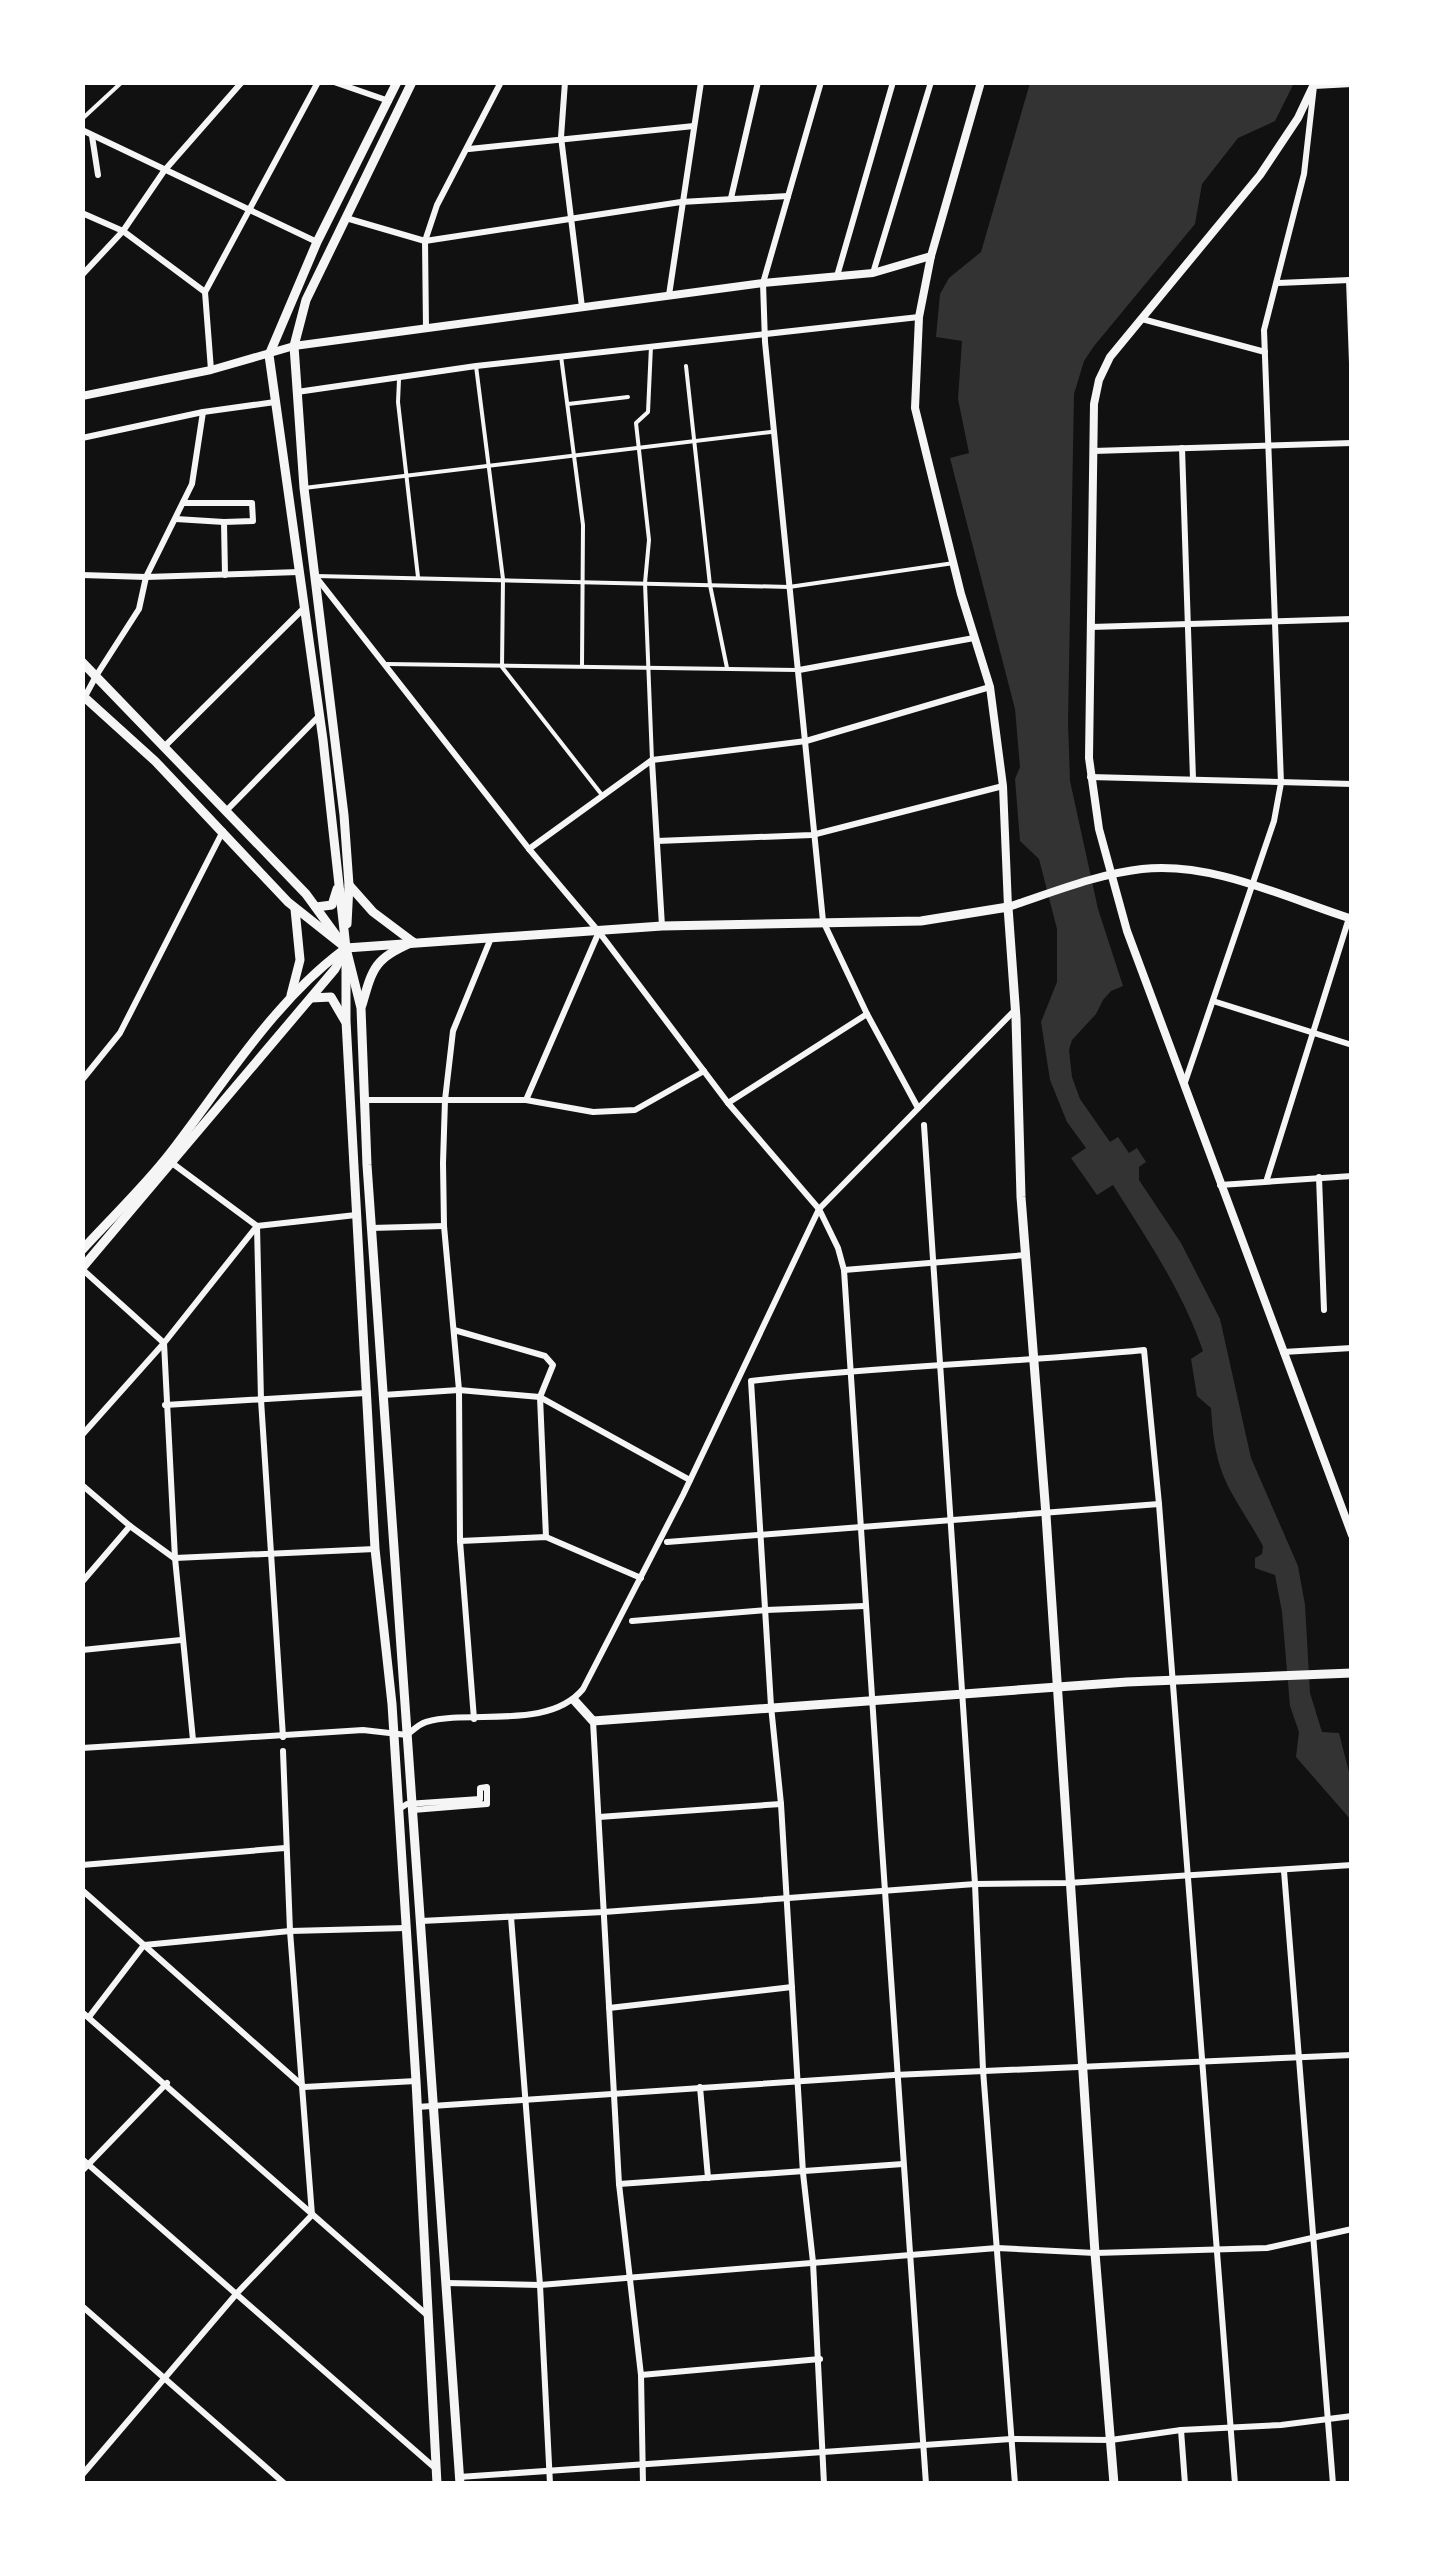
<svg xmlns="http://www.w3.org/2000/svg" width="1434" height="2566" font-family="'IBM Plex Serif',serif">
<rect width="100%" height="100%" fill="#111"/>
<path fill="#333" d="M1030 83H1294L1275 121 1238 138 1202 184 1195 224 1094 346 1084 361 1074 394 1068 722 1070 781 1098 909 1123 986 1111 991 1103 1000 1096 1014 1072 1040 1069 1050 1072 1077 1080 1099 1110 1142 1118 1137 1129 1153 1137 1148 1146 1162 1139 1167V1180L1181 1243 1220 1319 1251 1458 1298 1566 1305 1605 1310 1693 1322 1732 1339 1733 1351 1780V1820L1296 1757 1299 1732 1290 1706 1282 1612 1275 1575 1255 1568V1558L1262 1554 1263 1546C1230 1487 1215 1480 1211 1408L1197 1396 1191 1359 1203 1351C1182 1290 1147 1239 1113 1185L1097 1195 1071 1158 1086 1148 1067 1122 1050 1080 1041 1022 1057 982V929L1039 859 1020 841 1015 779 1020 767 1015 709 950 458 969 453 958 399 962 341 936 337 940 294 949 278 981 252Z"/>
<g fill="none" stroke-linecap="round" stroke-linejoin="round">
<g stroke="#f5f5f5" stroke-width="4">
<path d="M82 119 122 82"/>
<path d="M651 346 648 412 636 423 649 540 645 583 652 760"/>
<path d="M561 356 583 525 582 665"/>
<path d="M476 366 503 579 502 667 602 795"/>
<path d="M686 366 710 585 727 668"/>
<path d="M399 380 398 402 418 577"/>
<path d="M568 404 628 397"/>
<path d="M304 488 771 432"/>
<path d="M316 576 789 587 954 563"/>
<path d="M387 664 797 670"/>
</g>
<g stroke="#f5f5f5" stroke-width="6">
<path d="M334 82 389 101"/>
<path d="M565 82 561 137 582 307"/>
<path d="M821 82 763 283 765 342 823 921 867 1014 918 1108"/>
<path d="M82 130 317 242"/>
<path d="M92 136 98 175"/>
<path d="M469 149 694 126"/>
<path d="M731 198 758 82"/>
<path d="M82 213 123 231 205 292 211 370"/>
<path d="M346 218 425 241 681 202 788 196"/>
<path d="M873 273 931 82"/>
<path d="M82 275 123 231 164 171 242 82"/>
<path d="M837 276 893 82"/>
<path d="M1349 280 1352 363"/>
<path d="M1278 283 1350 280"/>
<path d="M205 292 318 82"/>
<path d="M669 295 701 82"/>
<path d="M1142 319 1265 352"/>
<path d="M426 328 425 241 437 205 501 82"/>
<path d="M297 392 476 366 919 317"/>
<path d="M82 438 203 412 275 402"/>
<path d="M1182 448 1193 779"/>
<path d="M1093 451 1352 443"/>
<path d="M183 503H252L253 521 224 522 225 575"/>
<path d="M176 519 224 522"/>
<path d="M82 575 146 577 299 572"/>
<path d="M316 577 529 849 599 932 728 1103 819 1209 838 1248 844 1270C871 1675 896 2079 926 2484"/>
<path d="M1091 627 1352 619"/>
<path d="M799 670 974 638"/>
<path d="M82 702 96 676 139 609 146 577 192 484 203 412"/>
<path d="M164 747 304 608"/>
<path d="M652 761 662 926"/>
<path d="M1090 777 1352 784"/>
<path d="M226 811 319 716"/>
<path d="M657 841 812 835 1003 786"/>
<path d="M529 849 652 760 806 741 990 687"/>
<path d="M1213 1001 1352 1045"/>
<path d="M82 1080 120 1033 223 831"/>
<path d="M1184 1085 1274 821 1281 783 1264 330 1304 174 1314 86 1352 84"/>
<path d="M365 1100H526L593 1112 635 1110 704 1071"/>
<path d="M526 1100 598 934"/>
<path d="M728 1103 867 1014"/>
<path d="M924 1125 975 1884 983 2070 1015 2484"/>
<path d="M172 1163 257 1226"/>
<path d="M1319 1177 1324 1310"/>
<path d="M1267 1179 1349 918"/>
<path d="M1220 1185 1352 1176"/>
<path d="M257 1226 261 1400 283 1737"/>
<path d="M371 1228 444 1226"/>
<path d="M82 1269 164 1343 175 1558 193 1740"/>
<path d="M844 1270 1026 1255"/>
<path d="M454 1330 545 1356 553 1365 540 1397 546 1537"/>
<path d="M1283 1352 1352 1348"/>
<path d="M383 1395 459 1390 540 1397 690 1480"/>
<path d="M165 1405 366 1393"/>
<path d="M82 1435 164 1343 257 1226 356 1215"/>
<path d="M82 1485 130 1526 174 1558"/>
<path d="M460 1541 546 1537 641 1578"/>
<path d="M667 1542 1159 1504"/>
<path d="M175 1558 375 1549"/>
<path d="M82 1582 130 1526"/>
<path d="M632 1621 766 1610 864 1606"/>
<path d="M82 1650 181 1640"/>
<path d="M474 1719 460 1541 459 1390 444 1226 443 1163 445 1100 453 1031 491 938"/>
<path d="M593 1721 619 2184 641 2375 643 2484"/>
<path d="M82 1748 363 1730 407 1735C412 1731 419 1724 426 1722 471 1709 548 1731 583 1689L683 1495 819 1209 1015 1010"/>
<path d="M399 1809 407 1804 480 1799V1788L487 1787V1804L413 1810"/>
<path d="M599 1817 781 1804"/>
<path d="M82 1865 285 1848"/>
<path d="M1284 1871 1333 2484"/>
<path d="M82 1890 304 2087 416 2081"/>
<path d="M511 1917 540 2285 550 2484"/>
<path d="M421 1921 604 1912 975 1884 1068 1883 1352 1865"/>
<path d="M609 2008 792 1987"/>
<path d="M82 2012 427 2315"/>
<path d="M89 2017 144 1945 290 1931 406 1928"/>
<path d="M700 2087 708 2178"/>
<path d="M417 2107 894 2075 1352 2055"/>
<path d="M82 2159 435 2468"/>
<path d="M82 2171 167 2083"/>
<path d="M619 2184 903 2164"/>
<path d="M446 2283 540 2285 997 2248 1095 2253 1267 2248 1352 2229"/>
<path d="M82 2306 285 2484"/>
<path d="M641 2375 820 2359"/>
<path d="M1181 2430 1185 2484"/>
<path d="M82 2475 238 2292 312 2215 290 1931 283 1751"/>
<path d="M459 2477 1011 2439 1111 2440 1181 2430 1281 2425 1352 2416"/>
<path d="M824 2484 813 2262 803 2173 781 1804 771 1706 751 1381C881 1366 1013 1363 1144 1350L1159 1504 1235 2484"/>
</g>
<g stroke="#f5f5f5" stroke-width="8">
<path d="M981 82 931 256 919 317 915 408 961 594 990 687 1003 786 1008 907C1051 893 1097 874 1142 869 1212 861 1286 898 1352 919"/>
<path d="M1315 82 1298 118 1260 175 1110 357 1099 380 1094 404 1089 758 1099 829 1127 931 1352 1535"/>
<path d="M82 396 211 370 294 346 763 283 873 273 931 256"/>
</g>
<g stroke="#f5f5f5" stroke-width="9">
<path d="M82 662 306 894 338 938"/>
<path d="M82 695 155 761 288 902 346 948 662 926 921 921 1008 907 1016 1018 1021 1197 1046 1515 1095 2253 1114 2484"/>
<path d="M291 995 300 960 295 909"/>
<path d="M311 998 331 997 345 1021"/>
<path d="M82 1250C112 1217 145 1186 171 1152 224 1083 273 1003 342 951"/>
<path d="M82 1268 335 969 346 948"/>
<path d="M574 1700 593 1721 1127 1682 1352 1673"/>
</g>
<g stroke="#f5f5f5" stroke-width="9">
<path d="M397 82 317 242 269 355 323 740 346 948 361 1008 367 1165 460 2484"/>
<path d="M349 885 373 912 413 942"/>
<path d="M316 907 332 905 337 889"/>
<path d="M347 924 349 885 344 815 304 488 294 346 306 300 412 82"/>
<path d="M346 964V1021L375 1549 392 1704 416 2081 437 2484"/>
<path d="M362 1005C373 966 375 959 413 942"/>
</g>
</g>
<rect width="1434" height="2566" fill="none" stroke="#ffffff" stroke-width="170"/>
</svg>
